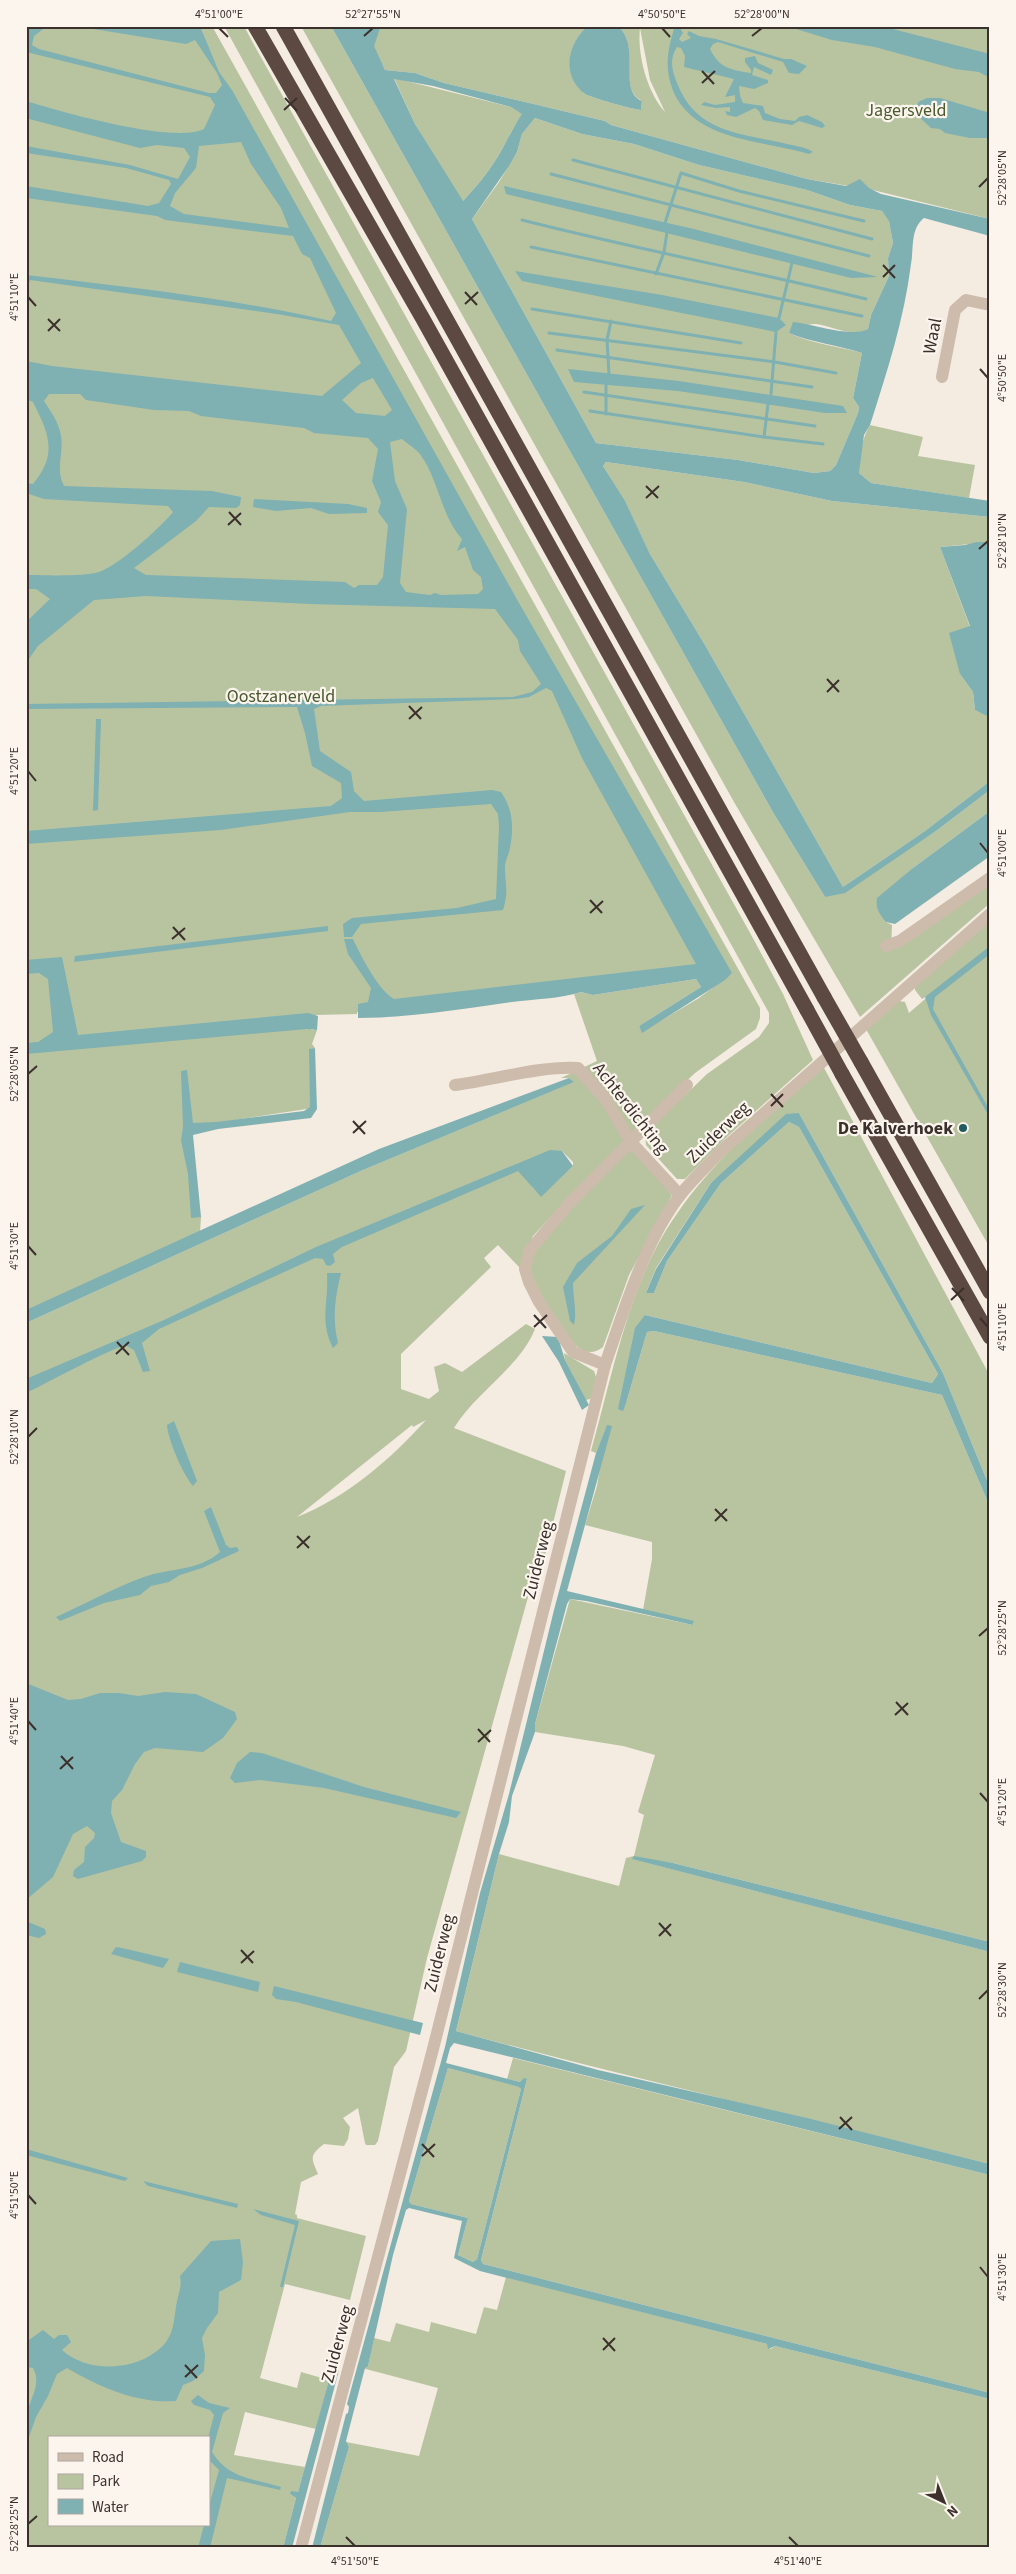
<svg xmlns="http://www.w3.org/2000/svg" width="1016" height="2574" font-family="'Source Sans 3',sans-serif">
<rect width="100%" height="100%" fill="#f4ebe1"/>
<g fill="#b8c4a0" fill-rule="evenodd">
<path d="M26 26H198L208 48 200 26H212L760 1008V1018L756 1029 695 1073 636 1129 556 1211 533 1236 520 1268 498 1245 484 1258 491 1267 401 1354V1389L429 1399 439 1391 434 1367 445 1363 462 1372 526 1324 535 1329C520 1367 476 1392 454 1428L566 1471 538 1584 532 1583 427 1958 406 2051 394 2067 378 2141 375 2145H366L365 2143 358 2108 343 2118 350 2127 348 2139 344 2146 324 2144C308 2156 312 2159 318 2174L301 2182 295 2214 297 2215V2218L366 2236 350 2300 285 2284 260 2378 297 2388 301 2372 329 2380 316 2429 245 2412 234 2455 305 2467 298 2492 290 2494 296 2498 283 2548H26V1323L363 1170 573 1082 569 1078H561L597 1061 574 994 581 992 593 995 696 979 701 987 639 1026 642 1032 699 998 732 973 357 1012V1014L316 1015 311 1030H317L312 1044 315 1048H313V1108L190 1127 196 1204 201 1217 200 1232 26 1318ZM562 1151 573 1162V1166L541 1196 532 1187ZM426 1420C391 1459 346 1498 297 1517L412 1425 413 1427ZM49 2438H209V2525H49Z"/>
<path d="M224 26H244L253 43 749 931 783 994 813 1060 729 1135 685 1179H677L646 1145 645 1134 707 1074 759 1037 769 1023V1013Z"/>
<path d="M301 26H331L774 814 825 897 898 856 936 831 990 790V811L913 868 886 922 892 925 891 949 990 877V903L860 1017 734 802Z"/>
<path d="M381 26H588C567 43 562 75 585 94 589 97 635 110 641 110L642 101C616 88 642 47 618 26H990V219L873 190 807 179 611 125 605 121 444 83 415 73 385 70 373 46ZM640 28 650 80 665 112C647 92 637 54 640 28Z"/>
<path d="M394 78 511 107 523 114C512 128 506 143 497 158 487 174 475 188 462 202L415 124Z"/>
<path d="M535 118 582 134 634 144 699 165 807 190 850 205 882 211 889 220 893 243 888 258 889 276 871 315 868 329C851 338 833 326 816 324 808 323 797 330 789 333 812 344 838 346 862 353L853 398 859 407 858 413 836 465 830 471 814 473 738 460 596 443 472 219 499 182 517 152 522 134Z"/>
<path d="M870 425 923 437 918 456 975 465 969 498 871 483 859 473C860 456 861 440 870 425Z"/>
<path d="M606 462 744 482 832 501 990 517V542L940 547 970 627 960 674 973 692 975 710 990 716V781L925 831 843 887 705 645 650 554 625 502 603 466Z"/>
<path d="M990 917V1248L866 1029 899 1001 905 1002 909 1013 932 993 922 999 915 990V985Z"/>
<path d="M823 1066 990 1376V1488L943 1373 799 1113 711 1183 656 1268 646 1293H654L667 1261 721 1183 789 1122 799 1127 938 1374 932 1383 645 1315 626 1403 647 1332 654 1331 942 1395 990 1507V1942L673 1863 633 1859 990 1952V2164C812 2119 633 2079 456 2031L499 1854 619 1886 626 1858 634 1856 644 1815 638 1812 655 1755 623 1746 535 1732V1724L570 1599 693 1625 694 1622 643 1610 652 1559V1542L585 1525 597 1486 607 1426 596 1453 591 1451C609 1387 625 1307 656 1248 695 1175 761 1119 823 1066Z"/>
<path d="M635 1150 672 1195 629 1275 603 1347C595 1353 588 1354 579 1348 571 1343 537 1292 533 1282 531 1275 530 1267 532 1260 541 1231 606 1175 629 1151Z"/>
<path d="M564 1353 594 1371 596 1377 593 1398 586 1400 565 1360Z"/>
<path d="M513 2058 990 2175V2393L483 2264 481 2260 527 2079 520 2082 507 2079Z"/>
<path d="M448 2068 520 2087 521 2089 477 2259 473 2262 458 2255 468 2218 411 2204 409 2201Z"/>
<path d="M506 2277 767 2344 770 2349 775 2346 990 2399V2548H320L349 2447 346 2442 419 2456 438 2388 362 2368 368 2366 374 2338 390 2342 396 2323 429 2332 431 2322 476 2334 484 2307 497 2310Z"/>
</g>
<g fill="#7fb0b2" fill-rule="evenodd">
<path d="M26 26H47L34 36 32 45 39 49 209 93H216L222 85 217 73 195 40 186 44 75 26H152L163 29H176L175 26H200L219 72 232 90 519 603 732 973 725 980 642 1033 639 1026 701 987 696 979 593 995 581 992C560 999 534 999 512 1002 461 1009 409 1018 358 1018V1004L368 1002 371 988 348 954 344 939H353C361 956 378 990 394 999L696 964 582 758 552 691 546 688 529 697 516 699 321 706 314 709 320 751 351 772 354 791 364 801 492 790 501 792C513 809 514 827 510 848 509 854 505 861 505 867 505 885 509 891 503 910L361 924 352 937H344L343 924 352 918 457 908 496 899 499 826 498 814 491 804 380 812H350L221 830 26 844V831L331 806 342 798 341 783 312 766 305 733 297 707 26 709V704L513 697 532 692 541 684 520 651 518 640 495 609 310 604 146 596 94 600 38 646 26 663V622L50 599 36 589H26V575C45 575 82 577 99 572 118 566 160 528 173 512L168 506 44 499 26 493V483L33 484C58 454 49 434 33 402L26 399V361L52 366 322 396 361 363 339 325 277 314 30 280 26 292V275C128 287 231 298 331 321L336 313 310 258 302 254 293 236 165 220 157 216 26 198V186L148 206 159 203 171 184 169 180 126 168 26 153V146L130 165 178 179 190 157 184 148 157 145 140 148 33 120 26 118V101C62 112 173 144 204 129L215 105 210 97 26 52ZM241 142 251 164 281 208 289 228 184 214 170 206 175 193 196 168 199 146ZM373 378 392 410 385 416 356 413 342 400 361 383ZM49 394H80L86 400 154 410 189 411 201 416 304 428 314 433 368 438 378 449 372 481 381 502 378 512 388 525 383 577 377 585H359L354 588 345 582 146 575 134 568 196 521 209 507 236 508 240 505 241 497 212 491 64 486C55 469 64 453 61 436 59 422 51 412 44 401ZM402 439C408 444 416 449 420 454 439 480 441 516 462 539L457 551 465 547 473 570 481 577 483 589 478 594 441 595 435 593 430 595 406 592 400 583 407 509 395 481 390 442Z"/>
<path d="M331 26H381L374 46 385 70 415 73 444 83 605 121 611 125 807 179 846 186 860 179 869 188 881 194 990 219V236L924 218C910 229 914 248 911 264 904 320 887 372 870 425L864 435 859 473 871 483 990 501V517L832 501 744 482 606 462 603 466 625 501 650 554 705 645 843 887 925 831 990 781V790L936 831 845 893 825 897 774 814ZM394 79 433 86 511 107 522 114C512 129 506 143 497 158 487 174 475 188 463 201L415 124ZM535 118 582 134 634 144 699 165 807 190 850 205 882 211 889 221 893 243 888 258 889 276 871 315 868 329C852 338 813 324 793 322L789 333C813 343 838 345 862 353L853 398 859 407 858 413 836 465 830 471 814 473 738 460 596 443 472 219 509 166 517 152 522 134Z"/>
<path d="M588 26H618C642 47 617 90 642 101L641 110C635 110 589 97 585 94 561 76 567 43 588 26Z"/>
<path d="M675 26H683L681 30 683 33 679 39 682 42 691 38 687 34 689 31 699 36 716 39 784 59H791L807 66 799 74 789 73 783 62 718 42 713 44 710 49C719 68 731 70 751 73V70L745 62V58L755 56 758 63 773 70 771 75 754 67 752 75 768 80V83L754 89 739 86 740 96 743 103 763 106 765 113 780 119 795 121 799 117 807 115 822 122 825 126 822 128 799 121 792 125 763 120 759 111 755 108 736 117 727 115 725 111 730 112V107L716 108 701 105 704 102 715 105 735 102V95L725 97 734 79 684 67 685 56 681 48 677 47C669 59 672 71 677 83 696 132 738 133 783 143 793 146 804 146 813 152L809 154C764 140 697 142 674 93 664 69 667 51 675 26Z"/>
<path d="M786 26H881L990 54V78L979 72 955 69 875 47 832 40Z"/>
<path d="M927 98H940L990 113V138H970L945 133 940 129 931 128 916 114 918 102Z"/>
<path d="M504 186 694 229 878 277 851 278 506 194Z"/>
<path d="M515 271 662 295 779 318 786 325 776 332 522 281Z"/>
<path d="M568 369 679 381 843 406 847 413H825L678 391 574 382Z"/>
<path d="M254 499 348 504 367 508V513L329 514 311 508 276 511 253 507Z"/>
<path d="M977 542H990L989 717 975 710 973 692 960 674 949 633 970 626 940 547 965 545Z"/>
<path d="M96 719H101L98 810 93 811Z"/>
<path d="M990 811V856L895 924 886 922C880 915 875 908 877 898L913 868Z"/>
<path d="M328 926V931L74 962 75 956Z"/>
<path d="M990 946V954L935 997 933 1009 990 1111V1118L931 1015 925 997Z"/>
<path d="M62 957 78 1035 308 1013 318 1016 317 1030 307 1029 26 1054V1043L38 1042 53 1032 48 979 39 973 26 974V960Z"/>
<path d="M315 1048 317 1109 311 1118 218 1129 193 1135 201 1217 191 1218 188 1174 181 1140 183 1127 181 1071 187 1070 193 1123 216 1122 304 1111 310 1107 309 1049Z"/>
<path d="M569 1078 574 1082 363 1170 26 1323V1310L379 1149Z"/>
<path d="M799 1113 943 1373 990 1488V1507L942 1395 654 1331 647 1332 626 1403 623 1411 618 1409 635 1328 645 1315 932 1383 938 1374 799 1127 789 1122 721 1183 667 1261 654 1293H646L656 1269 711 1183 786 1114Z"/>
<path d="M550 1150 562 1151 573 1166 541 1197 518 1171 342 1247 333 1254 335 1262 330 1266 326 1265 323 1259 315 1258 159 1329 142 1343 150 1371 143 1372 134 1350 125 1345C91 1358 59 1377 26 1393V1379L164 1320 316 1247Z"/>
<path d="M645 1205 573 1283C573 1297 577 1312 574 1325L570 1321 563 1287 577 1263 612 1236 631 1209Z"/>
<path d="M327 1273H341C335 1298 332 1318 338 1343L333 1348C319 1320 329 1303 327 1273Z"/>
<path d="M542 1336 558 1337 565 1360 589 1405 582 1410 559 1362Z"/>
<path d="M174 1421 197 1481 193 1486C183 1475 168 1440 167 1425Z"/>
<path d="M607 1425 612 1426 567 1591 694 1621 693 1625 586 1601 570 1599 567 1604 535 1724V1732L512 1796 509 1822 499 1854 456 2031 598 2070 807 2118 990 2164V2175L454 2043 450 2048 446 2063 520 2082 524 2078 527 2079 481 2260 483 2264 990 2393V2399L775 2346 768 2349 767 2344 480 2271 454 2258 462 2221 409 2208 406 2210 393 2255 368 2366 365 2368 346 2441 349 2447 320 2548H312L346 2414 348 2413 349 2407 347 2404 445 2047 480 1893 509 1794 554 1610 596 1453ZM448 2068 519 2087 521 2089 477 2259 473 2262 458 2255 468 2218 411 2204 409 2201Z"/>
<path d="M211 1507 226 1545 230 1548 237 1547 239 1551 202 1568 180 1575 169 1582 151 1586 140 1595 104 1603 60 1621 56 1617C85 1604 114 1588 144 1577 169 1568 199 1571 220 1552L204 1511Z"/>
<path d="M26 1683 68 1700 81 1699 100 1693H119L138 1696 165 1692 196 1694 235 1712 237 1719 223 1738 203 1752 155 1748 144 1752 135 1764 122 1790 112 1801 111 1813 121 1842 146 1851V1857L142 1861 78 1879 73 1876 74 1870 84 1862 85 1847 94 1838 95 1833 87 1826 73 1834 53 1877 26 1900Z"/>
<path d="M250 1752 262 1753 364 1787 461 1812 456 1818 324 1788 260 1780 235 1783 230 1778 237 1763Z"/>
<path d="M634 1856 673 1863 990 1942V1952L632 1859Z"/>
<path d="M26 1921 45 1929 46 1934 39 1938 26 1935Z"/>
<path d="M116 1947 122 1948 169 1959 163 1968 111 1954Z"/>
<path d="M180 1962 260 1982 258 1992 177 1972Z"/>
<path d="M274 1986 423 2023 420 2035 296 2002 276 1999 272 1995Z"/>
<path d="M26 2149 128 2178 125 2181 26 2155Z"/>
<path d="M143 2181 238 2204 237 2208 148 2186Z"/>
<path d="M253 2209 299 2221 283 2287H280L295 2225 261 2215Z"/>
<path d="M240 2239 243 2262 241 2280 219 2292 218 2313 207 2328 202 2338 205 2355 204 2371 193 2381 183 2385 176 2401C138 2404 99 2387 67 2368L57 2374 48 2396 36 2417 26 2446C26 2436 24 2423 27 2414 30 2398 42 2384 33 2368L26 2367V2342L43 2330 54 2339 59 2335H67L71 2342 62 2350C89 2375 143 2371 166 2342 175 2330 174 2315 177 2301 179 2291 182 2287 180 2276L211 2241Z"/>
<path d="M339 2370 292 2548H283L296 2498 290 2494 291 2491 298 2492 329 2380Z"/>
<path d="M198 2395 209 2403 230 2408 223 2413 212 2452C229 2479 252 2478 281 2487L280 2490 227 2478 210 2548H198L204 2525H209V2506L219 2470 209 2460 208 2438 214 2415 210 2410 194 2405 191 2401Z"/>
</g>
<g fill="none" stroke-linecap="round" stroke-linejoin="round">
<g stroke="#7fb0b2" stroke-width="3">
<path d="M573 160 872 239"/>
<path d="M551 174 869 256"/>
<path d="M522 220C636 249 752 271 866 299"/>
<path d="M665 223 681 173 739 191 864 221"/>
<path d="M531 247 862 316"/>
<path d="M656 274 664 252 667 232"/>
<path d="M532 309 741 343"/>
<path d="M779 318 792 263"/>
<path d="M549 333 775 362 836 373"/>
<path d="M557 350 812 387"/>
<path d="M609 374 607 340 611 321"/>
<path d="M584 392 815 426"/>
<path d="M771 394 776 332"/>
<path d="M590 411 764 437 823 444"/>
<path d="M606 414V384"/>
<path d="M764 437 768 404"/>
</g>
<g stroke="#cdbbac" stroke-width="12">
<path d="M942 377 955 310 966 300 990 305"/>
<path d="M886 946 900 941 990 878"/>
<path d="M455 1085C494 1080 539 1066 578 1068L606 1100 631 1142 680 1195"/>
<path d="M605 1365 573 1352 539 1302 529 1282 525 1269 530 1250 567 1206 687 1085"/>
</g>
<path stroke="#cdbbac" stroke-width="12" d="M301 2548 433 2049 605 1365C624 1310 645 1240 681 1194 693 1179 707 1166 720 1152L990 914"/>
<g stroke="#5c4a42" stroke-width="15">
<path d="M255 26 423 319 807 1010"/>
<path d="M283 26 824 997"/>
<path d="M861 1062 990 1292"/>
<path d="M842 1074 990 1337"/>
</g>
<g stroke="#5c4a42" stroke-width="15">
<path d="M824 997 861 1062"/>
<path d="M807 1010 842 1074"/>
</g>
</g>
<path fill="none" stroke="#3b302b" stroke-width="2" d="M219 28 228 37M662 28 670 37M364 36 373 28M752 36 762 28M702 71 714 84M702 83 715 71M285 98 297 111M284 110 297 98M979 187 988 178M883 265 895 278M883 277 895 265M465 292 477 305M28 297 36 306M465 304 478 292M48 319 60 331M48 331 60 319M980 369 988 378M646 486 658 498M646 498 659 486M229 512 241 525M228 525 241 513M979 549 988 541M827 679 839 692M827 692 839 680M409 706 421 719M409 719 422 707M28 771 36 781M980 843 988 853M590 900 602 913M590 913 603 901M173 927 185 940M172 939 185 928M28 1074 37 1066M771 1094 783 1107M771 1106 783 1094M353 1121 365 1134M353 1133 366 1121M28 1246 36 1255M952 1288 964 1301M951 1300 964 1288M534 1315 546 1328M980 1318 988 1327M534 1327 547 1315M117 1342 129 1355M116 1354 129 1342M28 1437 37 1428M715 1509 727 1521M715 1521 727 1509M297 1536 309 1548M297 1548 310 1536M979 1636 988 1628M896 1702 908 1715M895 1715 908 1703M28 1721 36 1730M478 1729 490 1742M478 1742 491 1730M61 1756 73 1769M60 1769 73 1757M980 1793 988 1802M659 1923 671 1936M659 1936 671 1924M241 1950 253 1963M241 1963 254 1951M979 1999 988 1990M840 2117 852 2130M839 2129 852 2117M422 2144 434 2157M422 2156 435 2144M28 2195 36 2204M980 2267 988 2277M603 2338 615 2351M603 2350 615 2338M185 2365 197 2378M185 2377 198 2365M28 2524 37 2516M346 2537 355 2546M789 2537 798 2546"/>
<circle fill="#1f5a5e" stroke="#fbf5ee" stroke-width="2" cx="963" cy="1128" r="5"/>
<g text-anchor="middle" stroke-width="4.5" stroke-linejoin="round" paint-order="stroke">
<g font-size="18" fill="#4a5a2e" stroke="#fbf5ee">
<text x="906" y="116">Jagersveld</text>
<text x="281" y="702">Oostzanerveld</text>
</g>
<g font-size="18" fill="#3b302b" stroke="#fbf5ee">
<text transform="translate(932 336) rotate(-79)" y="6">Waal</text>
<text transform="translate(631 1108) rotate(52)" y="6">Achterdichting</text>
<text transform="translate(718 1132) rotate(-44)" y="6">Zuiderweg</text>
<text transform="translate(538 1560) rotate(-76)" y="6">Zuiderweg</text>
<text transform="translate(439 1953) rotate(-76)" y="6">Zuiderweg</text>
<text transform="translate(337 2344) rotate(-75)" y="6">Zuiderweg</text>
</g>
<g font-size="18" font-weight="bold" fill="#3b302b" stroke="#fbf5ee" text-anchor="end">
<text x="953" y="1134">De Kalverhoek</text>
</g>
</g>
<rect width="1016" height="2574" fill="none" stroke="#fbf5ee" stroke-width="55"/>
<rect x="48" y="2436" width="162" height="90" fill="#fbf5ee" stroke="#aea6a0"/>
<rect x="58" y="2453" width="25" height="8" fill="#cdbbac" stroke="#aea6a0"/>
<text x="92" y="2462" font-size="15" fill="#3b302b">Road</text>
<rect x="58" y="2474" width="25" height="15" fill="#b8c4a0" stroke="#aea6a0"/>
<text x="92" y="2486" font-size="15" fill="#3b302b">Park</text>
<rect x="58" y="2499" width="25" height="15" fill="#7fb0b2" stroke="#aea6a0"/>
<text x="92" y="2512" font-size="15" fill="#3b302b">Water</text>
<g transform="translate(944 2502) rotate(137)" stroke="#fbf5ee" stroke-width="4" paint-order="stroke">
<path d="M0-4L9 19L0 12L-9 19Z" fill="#3b302b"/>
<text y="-8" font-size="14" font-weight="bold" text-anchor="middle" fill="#3b302b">N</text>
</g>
<rect x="28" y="28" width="960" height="2518" fill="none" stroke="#3b302b" stroke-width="2"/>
<g font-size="12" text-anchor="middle" fill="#3b302b">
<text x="219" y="18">4°51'00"E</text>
<text x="373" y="18">52°27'55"N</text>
<text x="662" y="18">4°50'50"E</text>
<text x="762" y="18">52°28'00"N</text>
<text transform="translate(1002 178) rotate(-90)" y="4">52°28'05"N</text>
<text transform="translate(14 297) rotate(-90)" y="4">4°51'10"E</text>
<text transform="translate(1002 378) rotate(-90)" y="4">4°50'50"E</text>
<text transform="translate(1002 541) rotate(-90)" y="4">52°28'10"N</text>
<text transform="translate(14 771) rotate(-90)" y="4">4°51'20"E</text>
<text transform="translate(1002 853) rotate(-90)" y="4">4°51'00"E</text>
<text transform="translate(14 1074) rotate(-90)" y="4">52°28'05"N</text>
<text transform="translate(14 1246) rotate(-90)" y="4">4°51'30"E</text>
<text transform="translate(1002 1327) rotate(-90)" y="4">4°51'10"E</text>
<text transform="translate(14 1437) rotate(-90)" y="4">52°28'10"N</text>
<text transform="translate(1002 1628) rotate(-90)" y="4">52°28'25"N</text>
<text transform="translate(14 1721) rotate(-90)" y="4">4°51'40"E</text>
<text transform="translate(1002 1802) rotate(-90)" y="4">4°51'20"E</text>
<text transform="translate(1002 1990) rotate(-90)" y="4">52°28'30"N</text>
<text transform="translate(14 2195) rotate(-90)" y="4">4°51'50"E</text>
<text transform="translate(1002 2277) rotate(-90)" y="4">4°51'30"E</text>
<text transform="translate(14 2524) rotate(-90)" y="4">52°28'25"N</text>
<text x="355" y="2565">4°51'50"E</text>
<text x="798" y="2565">4°51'40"E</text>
</g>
</svg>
